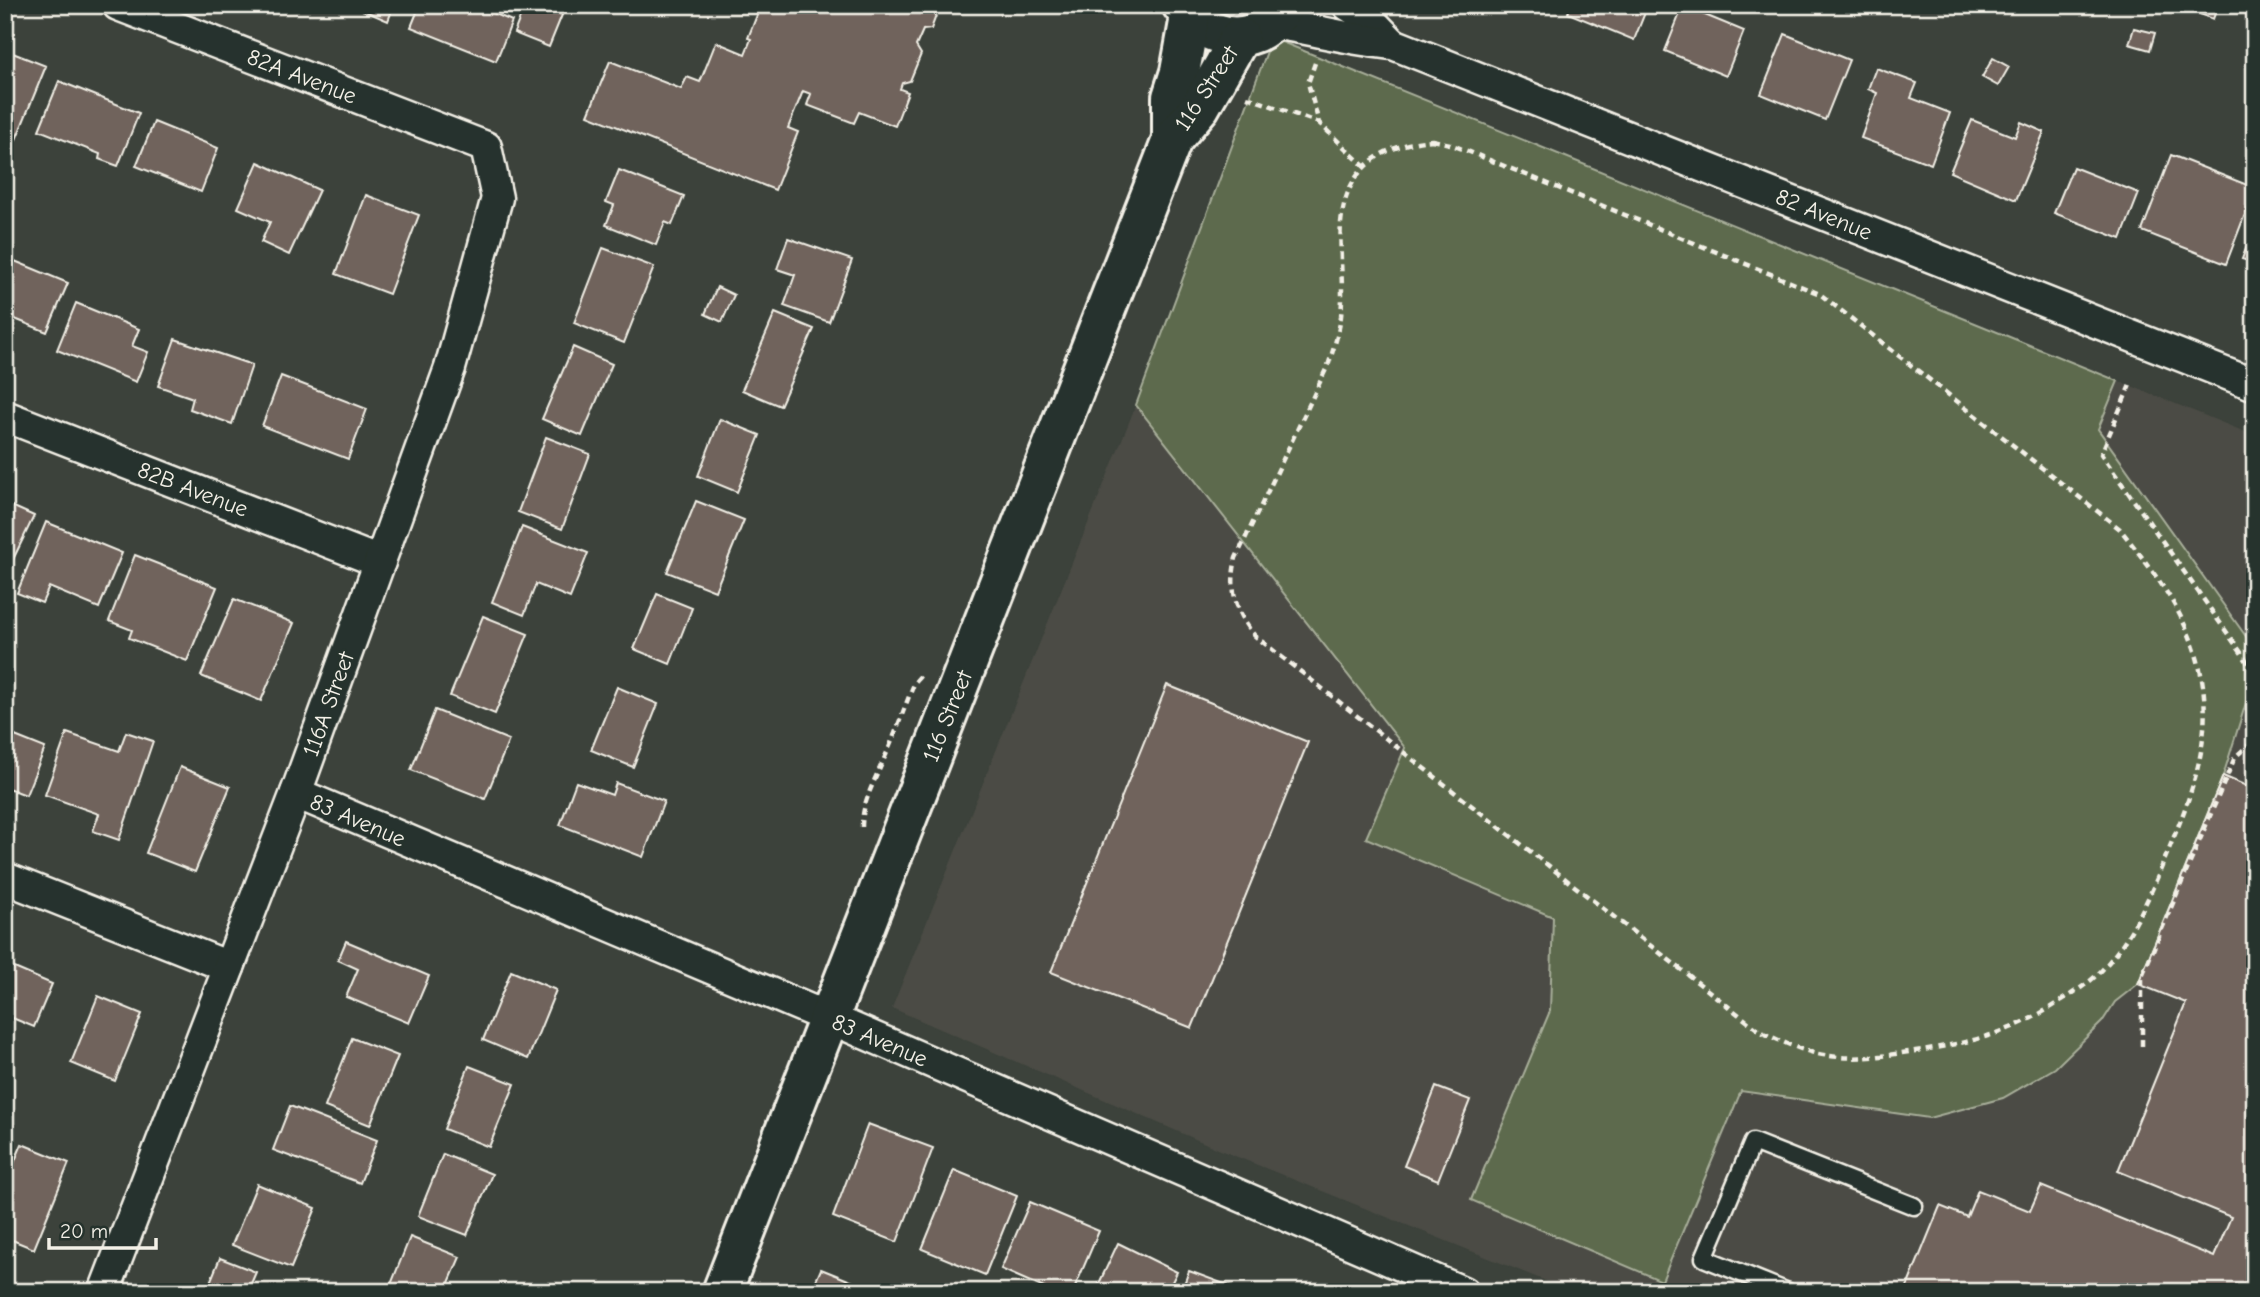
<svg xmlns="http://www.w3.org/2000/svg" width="2260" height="1297" font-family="'Comic Neue',sans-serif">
<rect width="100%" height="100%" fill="#3c423b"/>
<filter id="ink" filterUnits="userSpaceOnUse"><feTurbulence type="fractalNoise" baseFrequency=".0143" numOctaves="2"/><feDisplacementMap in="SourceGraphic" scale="14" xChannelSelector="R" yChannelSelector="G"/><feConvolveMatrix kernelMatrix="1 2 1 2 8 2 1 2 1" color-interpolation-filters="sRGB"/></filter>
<g filter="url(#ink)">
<path fill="#4c4c45" d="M1272 38 2255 436V1292H1573L1230 1154 892 1008 1136 405Z"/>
<path fill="#5d6b4d" stroke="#a8ae9a" stroke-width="2" d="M1272 38 2118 381 2098 429 2255 649V674L2223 776 2138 984 2115 1002 2102 1022 2055 1068 2003 1098 1929 1118 1741 1091 1662 1281 1471 1200 1550 1011 1553 917 1366 838 1405 748 1136 405Z"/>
<g fill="#70645c" stroke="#f4f1e8" stroke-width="2">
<path d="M351 5H394L388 21Z"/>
<path d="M420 5H474L512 21 496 61 411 27Z"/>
<path d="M525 5H553L564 10 549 47 514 33Z"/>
<path d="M761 5 779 9 789 6 802 12 804 8 815 5H940L931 29 923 30 916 46 921 54 910 81 902 83 900 89 908 92 895 126 859 112 854 123 807 105 811 94 803 91 788 128 798 132 775 190 588 115 610 61 681 89 687 77 700 82 716 42 745 54 751 39 748 38Z"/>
<path d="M1571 5H1648L1634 40 1568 13Z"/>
<path d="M2188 5H2218L2213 19 2187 9Z"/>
<path d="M1683 6 1744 31 1726 76 1665 51Z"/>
<path d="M2134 28 2155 33 2150 50 2129 44Z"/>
<path d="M1785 34 1849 60 1825 120 1761 94Z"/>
<path d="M5 50 46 66 15 142 5 138Z"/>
<path d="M1993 58 2009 67 1998 86 1982 77Z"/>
<path d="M1876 68 1917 83 1911 98 1950 113 1931 164 1861 138 1877 93 1868 89Z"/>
<path d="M59 81 139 113 118 166 99 159 100 154 39 130Z"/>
<path d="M1972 120 2015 137 2021 122 2044 132 2016 200 1950 172Z"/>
<path d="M154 122 218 148 201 192 136 166Z"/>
<path d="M2171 155 2255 188 2226 264 2142 231Z"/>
<path d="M258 162 319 190 289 255 261 242 270 222 238 208Z"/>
<path d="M2073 167 2139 193 2121 239 2054 213Z"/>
<path d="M619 170 684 196 672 225 665 222 656 245 606 225 614 205 606 202Z"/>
<path d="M366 195 419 215 389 294 336 274Z"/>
<path d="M2255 225V263L2242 259Z"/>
<path d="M788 238 852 260 829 322 784 306 795 275 777 269Z"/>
<path d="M603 248 654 267 624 343 574 323Z"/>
<path d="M5 257 68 283 47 332 5 315Z"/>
<path d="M717 287 734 295 722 322 705 314Z"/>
<path d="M76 303 139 329 132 346 148 352 136 382 57 350Z"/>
<path d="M775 313 814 329 780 406 742 390Z"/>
<path d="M175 339 252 365 232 424 190 409 193 398 158 386Z"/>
<path d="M573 347 612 364 582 436 542 419Z"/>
<path d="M281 376 367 409 348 459 262 426Z"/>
<path d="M720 419 760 435 737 492 698 476Z"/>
<path d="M546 437 590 454 562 529 518 512Z"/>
<path d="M696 501 744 520 715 591 667 572Z"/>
<path d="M5 503 34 516 5 576Z"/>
<path d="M46 522 122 553 99 608 49 587 42 603 17 593Z"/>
<path d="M522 527 588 553 570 598 536 584 524 615 492 602Z"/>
<path d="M135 555 217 587 187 661 129 638 132 630 109 621Z"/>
<path d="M657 594 692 608 670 664 634 649Z"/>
<path d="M234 599 294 623 261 701 201 676Z"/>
<path d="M483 616 528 634 495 714 450 696Z"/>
<path d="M1167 685 1308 742 1192 1028 1051 972Z"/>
<path d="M617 687 658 704 633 767 591 750Z"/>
<path d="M435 710 509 740 485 799 411 770Z"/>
<path d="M5 732 45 748 26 795 5 787Z"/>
<path d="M126 732 153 741 119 840 93 831 99 814 45 795 67 733 119 751Z"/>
<path d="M180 767 230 787 195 872 146 853Z"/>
<path d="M2223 776 2251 788 2255 777V1292H1905L1940 1206 1967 1217 1978 1190 2030 1211 2041 1186 2214 1257 2231 1217 2118 1171 2186 1003 2138 984Z"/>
<path d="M576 782 612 795 616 783 664 801 643 857 560 825Z"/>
<path d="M346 941 429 976 409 1023 346 997 358 969 338 960Z"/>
<path d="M5 964 52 984 34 1027 5 1015Z"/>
<path d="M511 971 556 990 528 1059 483 1040Z"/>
<path d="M98 996 142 1014 115 1081 71 1063Z"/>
<path d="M352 1038 398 1056 370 1125 325 1107Z"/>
<path d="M469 1066 515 1084 489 1147 444 1129Z"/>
<path d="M1436 1087 1470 1100 1438 1180 1404 1166Z"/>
<path d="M290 1106 377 1140 360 1183 273 1150Z"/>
<path d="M868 1124 933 1148 897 1242 833 1217Z"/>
<path d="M22 1144 69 1163 34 1249 5 1237V1184Z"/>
<path d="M443 1154 492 1174 467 1235 418 1216Z"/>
<path d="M954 1170 1017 1196 985 1275 922 1249Z"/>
<path d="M257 1184 316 1208 291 1268 232 1245Z"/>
<path d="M1030 1202 1099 1231 1073 1292H1053L1001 1269Z"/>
<path d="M410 1237 460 1257 445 1292H388Z"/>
<path d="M1118 1243 1177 1272 1167 1292H1095Z"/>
<path d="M220 1258 256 1272 250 1286 264 1292H206Z"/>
<path d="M821 1269 878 1292H811Z"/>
<path d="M1189 1271 1230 1286 1228 1292H1181Z"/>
</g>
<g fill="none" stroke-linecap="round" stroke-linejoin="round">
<g stroke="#f4f1e8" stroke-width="21">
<path id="lane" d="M1788 1292 1704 1258 1753 1142 1914 1206"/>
</g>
<g stroke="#f4f1e8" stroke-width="35">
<g id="street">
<path d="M1348 5 1367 17 1393 44"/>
<path d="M1271 23C1312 29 1352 40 1393 44L2255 385"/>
<path d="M5 416 380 562"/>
<path d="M296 793 829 1018 1463 1292"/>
<path d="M5 878 229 967"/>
<path d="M104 1292 296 793 450 368 497 198 486 147 118 5"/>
</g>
</g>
<g stroke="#f4f1e8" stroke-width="44">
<g id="secondary">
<path d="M1182 5C1207 44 1261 50 1284 5"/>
<path d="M1172 140V97L1180 72 1190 17"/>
<path d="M722 1292 1172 140 1200 107 1240 37"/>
</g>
</g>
<g stroke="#f4f1e8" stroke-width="4.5" stroke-dasharray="7 5" stroke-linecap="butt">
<path d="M1315 63 1308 83 1319 123 1364 166"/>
<path d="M1247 97 1319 123"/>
<path d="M1432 140 1450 144 1820 294 2120 529C2153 571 2186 612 2199 665 2214 726 2197 782 2173 839 2154 886 2136 934 2100 972 2089 983 2075 992 2062 1000 2010 1035 1969 1043 1909 1052 1882 1056 1857 1060 1830 1056 1805 1053 1783 1042 1761 1032L1255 636C1235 611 1229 589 1236 558L1329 363C1334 347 1339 332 1341 316 1344 285 1339 254 1341 223 1346 168 1381 145 1432 140Z"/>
<path d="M2130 385 2101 454 2247 661 2252 681 2248 709 2251 743 2255 744"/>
<path d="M862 827C862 802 874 782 884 759 896 734 904 707 915 682L922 674"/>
<path d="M2142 1046V976L2235 757 2251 743"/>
</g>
<use href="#lane" stroke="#26332d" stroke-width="16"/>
<use href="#street" stroke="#26332d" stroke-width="30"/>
<use href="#secondary" stroke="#26332d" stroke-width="38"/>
</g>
</g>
<g text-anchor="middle" stroke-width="5" stroke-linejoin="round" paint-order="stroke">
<g font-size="23" fill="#f4f1e8" stroke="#26332d">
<text transform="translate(302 76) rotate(21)" y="8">82A Avenue</text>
<text transform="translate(1206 88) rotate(-57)" y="8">116 Street</text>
<text transform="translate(1824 214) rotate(22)" y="8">82 Avenue</text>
<text transform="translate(193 489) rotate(21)" y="8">82B Avenue</text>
<text transform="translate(328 704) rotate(-70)" y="8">116A Street</text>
<text transform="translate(947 716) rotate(-68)" y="8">116 Street</text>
<text transform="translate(358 820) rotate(23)" y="8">83 Avenue</text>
<text transform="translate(880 1040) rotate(23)" y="8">83 Avenue</text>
</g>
</g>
<rect width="2260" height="1297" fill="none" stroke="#26332d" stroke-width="28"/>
<rect x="14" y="14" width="2232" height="1269" fill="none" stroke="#f4f1e8" stroke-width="2.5" filter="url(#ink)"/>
<path d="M49 1238v10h107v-10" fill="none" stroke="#f4f1e8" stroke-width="3.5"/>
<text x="60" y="1238" font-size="21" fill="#f4f1e8" stroke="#26332d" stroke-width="5" paint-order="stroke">20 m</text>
</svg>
